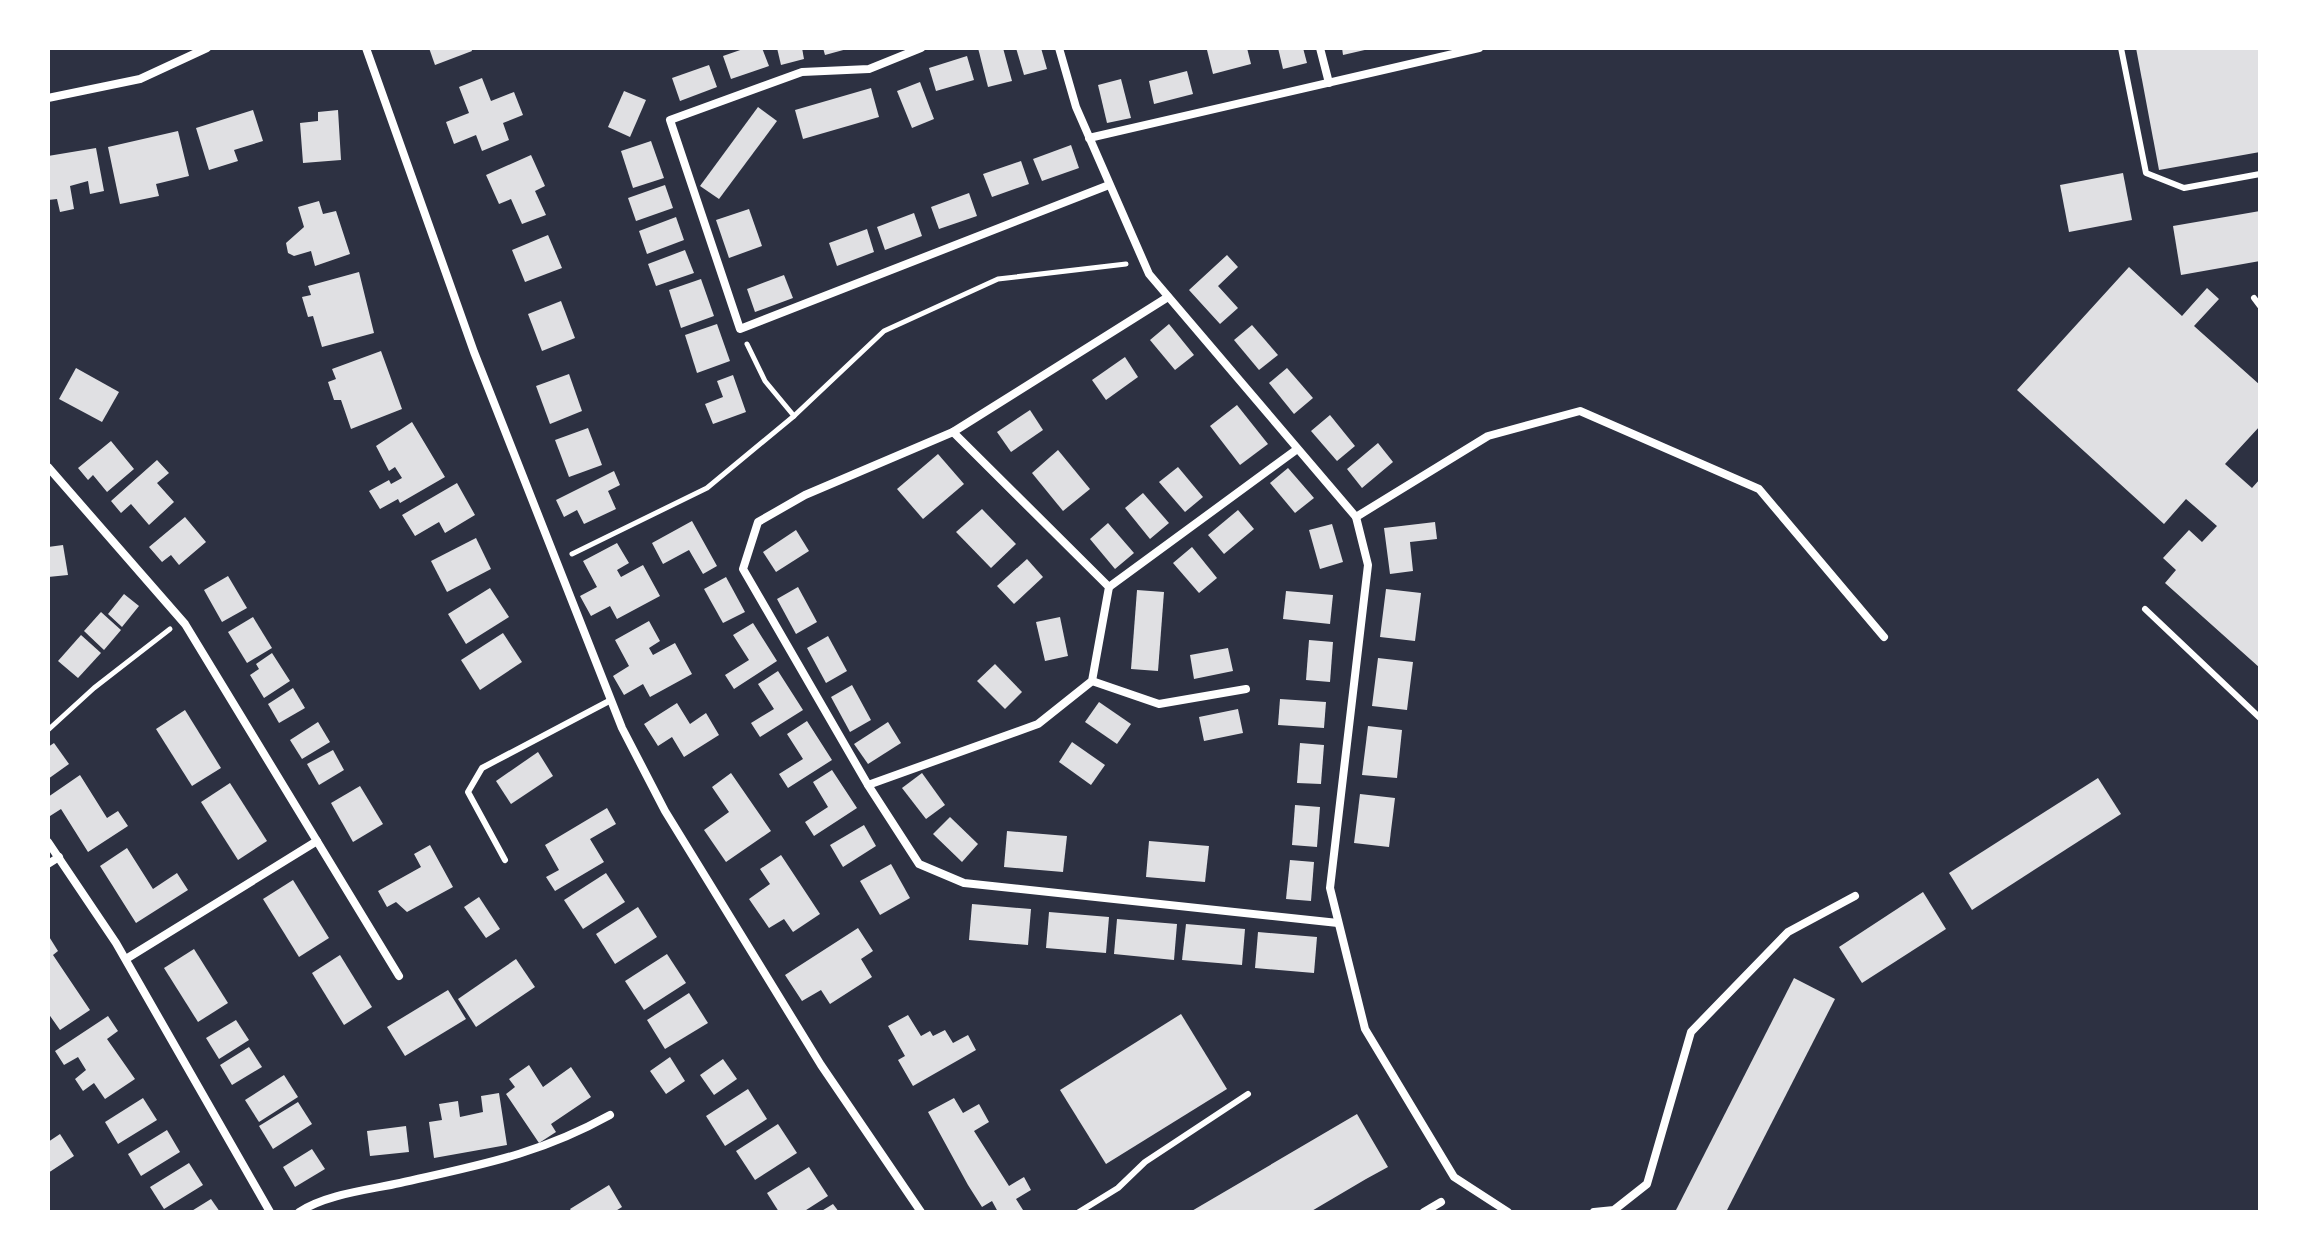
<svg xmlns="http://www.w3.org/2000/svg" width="2308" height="1260" font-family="Rubik,sans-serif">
<rect width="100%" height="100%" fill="#2d3142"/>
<g fill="#e0e0e3">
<path d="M429 48H471L472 51 435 65Z"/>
<path d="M746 48H762L769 66 731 79 723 56Z"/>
<path d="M777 48H802L804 59 781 65Z"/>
<path d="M823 48H847V49L825 55Z"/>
<path d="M978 48H1003L1012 81 988 87Z"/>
<path d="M1016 48H1041L1047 69 1024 75Z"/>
<path d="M1214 48H1247L1251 64 1213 74 1207 50Z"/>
<path d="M1278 48H1303L1307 63 1283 69Z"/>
<path d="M1342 48H1369V49L1343 55Z"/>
<path d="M2136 48H2260V152L2159 170Z"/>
<path d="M967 56 974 80 936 91 929 68Z"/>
<path d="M709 65 717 87 680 101 672 78Z"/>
<path d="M1187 71 1193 94 1154 104 1149 81Z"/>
<path d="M482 78 491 101 514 92 523 115 503 123 509 140 482 151 476 135 454 144 446 122 469 113 459 87Z"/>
<path d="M1121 79 1131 118 1107 123 1098 85Z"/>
<path d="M920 82 934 119 912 128 897 91Z"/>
<path d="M871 88 879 117 803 139 795 110Z"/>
<path d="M624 91 646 100 630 137 608 127Z"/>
<path d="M758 107 777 121 719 199 700 186Z"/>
<path d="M253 110 263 141 234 150 238 161 209 170 196 128Z"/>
<path d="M338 110 341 160 303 163 300 123 318 121V112Z"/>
<path d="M178 131 189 176 156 184 159 196 120 204 108 147Z"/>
<path d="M651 141 664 178 633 188 621 151Z"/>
<path d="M1071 145 1079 168 1042 181 1033 159Z"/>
<path d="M96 148 104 191 90 194 88 181 70 186 74 209 60 212 57 199 48 200V156Z"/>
<path d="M531 155 545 186 535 191 546 215 522 224 511 199 499 204 486 175Z"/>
<path d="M1021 161 1029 184 992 197 983 174Z"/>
<path d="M2123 173 2132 220 2069 232 2060 185Z"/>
<path d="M665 185 673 208 636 221 628 198Z"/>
<path d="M969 193 977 216 939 229 931 207Z"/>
<path d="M319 201 323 214 336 211 350 254 315 266 311 251 294 256 288 253 286 243 304 227 298 207Z"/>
<path d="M749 209 762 246 729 258 716 220Z"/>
<path d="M2260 211V261L2181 275 2173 226Z"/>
<path d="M914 213 922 236 885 250 877 227Z"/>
<path d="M676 217 684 240 647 254 639 231Z"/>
<path d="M867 229 874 252 837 266 829 243Z"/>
<path d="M548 235 562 268 525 282 512 250Z"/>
<path d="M685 250 694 273 656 286 648 264Z"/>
<path d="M1227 255 1238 267 1218 286 1238 308 1220 324 1189 290Z"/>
<path d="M2129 267 2182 316 2207 288 2219 299 2194 326 2260 385V426L2225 464 2252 488 2260 479V668L2165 583 2176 570 2163 558 2189 530 2202 542 2217 526 2186 499 2164 524 2017 390Z"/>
<path d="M359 272 374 333 322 347 313 316 308 317 302 297 311 295 308 286Z"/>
<path d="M784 275 793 298 755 312 747 289Z"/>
<path d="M701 279 714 316 681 328 669 290Z"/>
<path d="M561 301 575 338 542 351 528 314Z"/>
<path d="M717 324 730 361 697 373 685 335Z"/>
<path d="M1169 324 1194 355 1175 370 1150 340Z"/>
<path d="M1252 325 1278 355 1259 370 1234 340Z"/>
<path d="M381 351 402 409 351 429 341 400H334L328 382 336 379 332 369Z"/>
<path d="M1125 357 1138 377 1106 400 1092 380Z"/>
<path d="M76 368 119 392 102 422 59 399Z"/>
<path d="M1287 368 1313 398 1294 414 1269 383Z"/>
<path d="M569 374 582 411 550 424 536 386Z"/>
<path d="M733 375 746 412 713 424 705 404 723 397 717 381Z"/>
<path d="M1237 405 1268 444 1240 465 1210 426Z"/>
<path d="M1030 410 1043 430 1011 452 997 432Z"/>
<path d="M1330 415 1355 446 1337 461 1311 431Z"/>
<path d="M412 422 445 477 400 503 398 499 380 509 369 491 389 480 391 484 402 478 395 467 389 471 376 446Z"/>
<path d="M588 428 602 465 569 477 555 440Z"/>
<path d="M111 441 134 469 107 492 93 475 88 480 78 468Z"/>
<path d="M1378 443 1393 462 1362 488 1347 469Z"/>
<path d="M1058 450 1090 489 1063 511 1032 473Z"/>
<path d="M938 454 964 484 923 519 897 489Z"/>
<path d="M157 460 169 473 157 483 174 502 149 525 131 504 121 513 111 501Z"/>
<path d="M1178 467 1203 497 1185 512 1159 482Z"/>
<path d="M1288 468 1314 498 1295 513 1270 483Z"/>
<path d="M614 471 620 485 608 491 616 509 584 524 577 510 564 517 556 500Z"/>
<path d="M457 483 475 515 445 533 439 522 415 536 402 515Z"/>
<path d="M1143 493 1169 523 1150 539 1125 508Z"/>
<path d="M982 509 1016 544 991 568 956 532Z"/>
<path d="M1238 510 1254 529 1224 554 1208 535Z"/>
<path d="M185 517 206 542 179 565 171 555 162 562 149 547Z"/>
<path d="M692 521 717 566 703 574 689 550 663 564 652 543Z"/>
<path d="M1435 522 1437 539 1410 542 1413 571 1390 574 1384 528Z"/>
<path d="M1108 523 1134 553 1115 569 1090 539Z"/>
<path d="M1332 524 1343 562 1320 569 1309 530Z"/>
<path d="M796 530 809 551 776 572 763 552Z"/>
<path d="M476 538 491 569 447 592 431 561Z"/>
<path d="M617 543 629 563 617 570 621 577 643 565 660 596 617 619 610 606 591 616 580 596 597 587 583 561Z"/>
<path d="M63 545 68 575 48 577V547Z"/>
<path d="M1192 547 1217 578 1199 593 1173 563Z"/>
<path d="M1027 559 1043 577 1014 604 997 586Z"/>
<path d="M228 576 247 608 222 622 204 590Z"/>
<path d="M726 577 745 612 723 623 704 589Z"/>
<path d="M798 587 817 622 796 634 777 599Z"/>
<path d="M490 588 509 617 466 644 448 614Z"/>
<path d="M1386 589 1421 593 1415 641 1380 637Z"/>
<path d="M1137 590 1164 592 1158 671 1131 669Z"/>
<path d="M1286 591 1333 595 1330 624 1283 619Z"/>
<path d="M124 594 139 606 122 627 108 614Z"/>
<path d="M101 612 121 630 104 650 84 631Z"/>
<path d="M253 617 272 648 247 663 228 632Z"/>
<path d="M1060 617 1068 656 1045 661 1036 622Z"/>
<path d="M649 621 660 641 649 648 653 655 675 643 692 674 650 697 643 684 624 695 613 676 629 666 615 640Z"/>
<path d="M753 623 777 661 734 689 725 675 749 660 733 635Z"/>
<path d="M503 633 522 662 480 690 461 660Z"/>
<path d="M81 635 101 653 78 678 58 661Z"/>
<path d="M828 636 847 671 826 683 807 648Z"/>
<path d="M1309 640 1333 642 1330 682 1306 680Z"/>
<path d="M1228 648 1233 671 1194 679 1190 655Z"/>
<path d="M272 653 290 681 264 698 250 675 259 669 256 664Z"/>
<path d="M1378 658 1413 662 1407 710 1372 706Z"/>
<path d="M995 664 1022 692 1005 709 977 681Z"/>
<path d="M778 671 803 710 760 737 751 723 774 709 758 684Z"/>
<path d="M852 685 871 720 850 732 831 697Z"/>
<path d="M293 688 305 708 279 723 268 704Z"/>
<path d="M1280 699 1326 702 1324 728 1278 725Z"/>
<path d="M1099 702 1131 724 1117 744 1085 722Z"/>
<path d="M677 703 690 724 706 713 719 735 684 757 672 737 658 746 644 724Z"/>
<path d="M1238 709 1243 733 1204 741 1199 717Z"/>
<path d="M185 710 221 768 192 786 156 729Z"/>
<path d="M807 721 832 760 788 788 779 774 803 759 787 734Z"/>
<path d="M318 722 330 742 302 759 290 740Z"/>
<path d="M888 722 901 743 868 764 854 744Z"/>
<path d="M1368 726 1402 730 1397 778 1362 775Z"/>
<path d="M1072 742 1105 765 1091 785 1059 762Z"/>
<path d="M54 743 69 764 48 779V747Z"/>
<path d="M1300 743 1324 745 1321 784 1297 783Z"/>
<path d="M333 750 344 770 319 785 307 764Z"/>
<path d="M538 752 553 776 511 804 496 781Z"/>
<path d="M832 770 857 808 814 836 805 822 828 807 813 782Z"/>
<path d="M731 773 771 831 726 862 704 830 729 812 712 787Z"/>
<path d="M922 773 945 805 926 819 902 788Z"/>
<path d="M80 775 107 818 118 811 128 826 88 852 61 809 50 816 48 813V797Z"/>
<path d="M2098 778 2121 814 1972 910 1949 873Z"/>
<path d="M230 783 267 841 238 860 201 802Z"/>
<path d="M360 786 383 824 353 842 331 803Z"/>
<path d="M1360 794 1395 798 1389 847 1354 843Z"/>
<path d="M1295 805 1320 807 1317 847 1292 845Z"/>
<path d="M607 808 616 824 590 839 604 862 555 891 546 877 559 870 545 845Z"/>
<path d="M950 817 978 844 962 862 933 834Z"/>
<path d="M864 825 876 846 843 867 830 845Z"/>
<path d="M1007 831 1067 836 1063 872 1004 867Z"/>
<path d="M1149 841 1209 846 1205 882 1146 877Z"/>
<path d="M430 845 453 887 407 912 396 902 387 907 378 891 421 867 414 854Z"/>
<path d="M127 848 153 889 177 873 188 890 136 923 100 866Z"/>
<path d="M781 855 820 914 793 932 784 919 769 928 749 899 770 884 760 869Z"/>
<path d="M1290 860 1314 862 1311 901 1286 899Z"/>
<path d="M891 864 910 898 880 915 860 881Z"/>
<path d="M606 873 625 902 583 929 564 900Z"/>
<path d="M293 880 329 938 299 957 263 899Z"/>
<path d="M1923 892 1946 929 1862 983 1839 947Z"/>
<path d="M479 897 500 929 486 938 464 907Z"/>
<path d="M972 904 1031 909 1028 945 969 940Z"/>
<path d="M638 907 657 937 615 964 596 934Z"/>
<path d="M1049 912 1109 917 1106 953 1046 948Z"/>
<path d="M1117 919 1177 924 1174 960 1114 954Z"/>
<path d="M1186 924 1245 929 1242 965 1182 960Z"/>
<path d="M858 928 873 951 861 959 872 977 830 1004 821 990 802 1001 785 975Z"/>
<path d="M1258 932 1317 937 1314 973 1255 968Z"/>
<path d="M48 935 58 951 53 955 90 1010 60 1030 48 1013Z"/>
<path d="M194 949 228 1003 198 1022 164 968Z"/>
<path d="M667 954 686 983 644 1010 625 981Z"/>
<path d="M340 955 372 1007 344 1025 312 973Z"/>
<path d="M516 959 535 987 476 1027 458 999Z"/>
<path d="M1794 978 1835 999 1726 1212H1675Z"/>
<path d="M448 990 466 1019 405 1056 387 1027Z"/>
<path d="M689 993 708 1023 665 1049 647 1020Z"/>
<path d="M1181 1014 1227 1089 1106 1164 1060 1090Z"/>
<path d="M908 1015 921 1036 930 1031 933 1036 945 1030 953 1043 968 1035 976 1050 913 1086 898 1060 905 1056 888 1026Z"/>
<path d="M108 1016 118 1031 107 1039 135 1079 105 1099 94 1083 83 1091 75 1079 86 1070 78 1057 64 1065 55 1051Z"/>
<path d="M236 1020 249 1040 219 1059 206 1038Z"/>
<path d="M249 1047 262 1067 232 1085 220 1065Z"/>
<path d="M670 1057 685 1081 666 1094 650 1071Z"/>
<path d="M723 1059 737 1079 714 1095 700 1075Z"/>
<path d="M529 1065 543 1087 571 1067 591 1097 551 1124 556 1132 539 1143 506 1094 515 1087 509 1079Z"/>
<path d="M284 1075 298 1097 259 1122 245 1100Z"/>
<path d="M748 1089 767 1119 725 1146 706 1116Z"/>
<path d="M499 1093 507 1145 434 1158 429 1122 442 1120 439 1104 458 1101 460 1117 483 1112 481 1096Z"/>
<path d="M143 1098 157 1120 118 1144 105 1122Z"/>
<path d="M954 1098 963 1113 979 1104 989 1122 974 1131 1009 1186 1024 1177 1031 1190 1016 1199 1023 1210 1019 1212H998L992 1201 982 1207 968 1185 928 1112Z"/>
<path d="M298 1102 312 1124 273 1149 259 1126Z"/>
<path d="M1357 1114 1388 1167 1366 1179 1310 1212H1190Z"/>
<path d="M778 1124 797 1153 755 1180 736 1151Z"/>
<path d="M406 1126 409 1152 370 1156 367 1131Z"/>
<path d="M167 1130 180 1152 141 1176 128 1154Z"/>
<path d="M60 1134 74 1156 48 1173V1142Z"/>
<path d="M312 1149 325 1169 295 1187 283 1167Z"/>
<path d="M189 1163 203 1185 164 1209 150 1187Z"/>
<path d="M809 1167 828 1196 803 1212H779L767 1193Z"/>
<path d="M609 1185 622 1207 614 1212H572L570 1209Z"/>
<path d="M211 1199 220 1212H190Z"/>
<path d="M833 1204 839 1212H820Z"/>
</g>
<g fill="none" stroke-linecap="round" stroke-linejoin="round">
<g stroke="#fff" stroke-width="5">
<path d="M747 344 765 381 794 416"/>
<path d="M572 554 707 488 794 416 884 331 998 279 1126 264"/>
<path d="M48 730 94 688 170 629"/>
</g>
<g stroke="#fff" stroke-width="6">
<path d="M2121 48 2146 173 2184 188 2260 174"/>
<path d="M2254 298 2260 306"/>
<path d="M2145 609 2260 718"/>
<path d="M505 860 468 792 482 768 611 700"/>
<path d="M1079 1212 1118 1188 1145 1162 1248 1094"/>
</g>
<g stroke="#fff" stroke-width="8">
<path d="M366 48 474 352 622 728 665 811 821 1065 921 1212"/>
<path d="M921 48 869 69 802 72 670 120 740 329 1109 185"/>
<path d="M1059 48 1076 107 1149 274 1356 517 1368 565 1330 888 1365 1029 1454 1177 1508 1212"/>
<path d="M1320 48 1329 83"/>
<path d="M48 98 140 79 207 48"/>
<path d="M1089 138 1479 48"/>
<path d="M1168 297 953 432 805 495 758 522 743 569 868 785 919 864 964 883 1338 923"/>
<path d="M48 467 185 624 399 976"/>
<path d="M1356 517 1488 436 1580 411 1759 489 1884 637"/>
<path d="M1109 587 1296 450"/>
<path d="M1092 681 1159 704 1246 689"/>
<path d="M868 785 1038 724 1092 681 1109 587 953 432"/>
<path d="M48 842 116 943 270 1212"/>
<path d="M48 864 59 857"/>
<path d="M126 959 317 841"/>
<path d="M299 1212C327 1194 368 1190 400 1183 479 1165 538 1155 610 1115"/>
<path d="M1424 1212 1441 1202"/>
<path d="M1594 1212 1614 1210 1647 1184 1691 1032 1788 932 1855 896"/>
</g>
</g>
<rect width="2308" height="1260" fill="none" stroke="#ffffff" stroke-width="100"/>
</svg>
